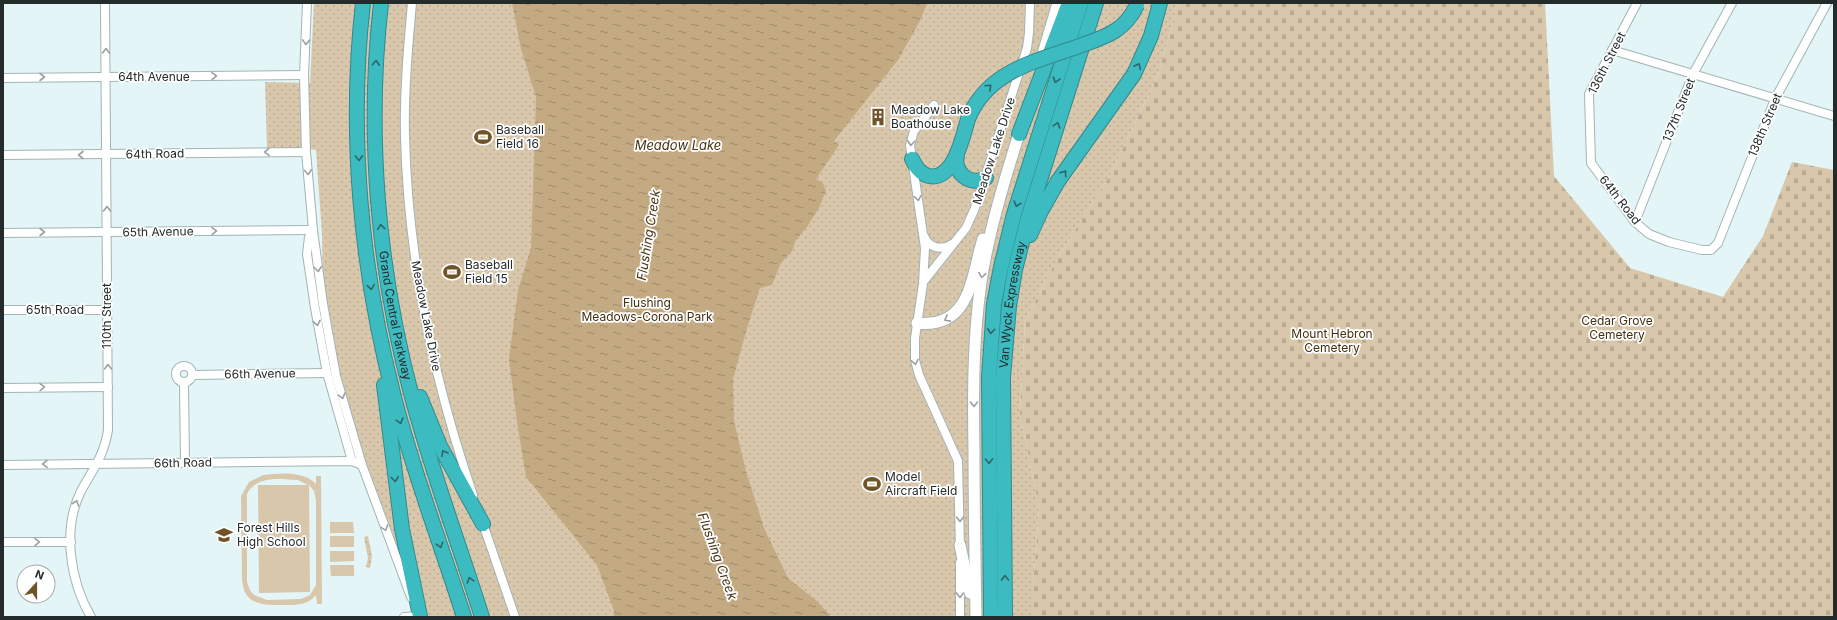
<svg xmlns="http://www.w3.org/2000/svg" width="1837" height="620" font-family="Inter,sans-serif">
<defs>
<pattern id="cemetery-stones" width="16" height="16" patternUnits="userSpaceOnUse"><rect width="16" height="16" fill="#d9c7ac"/><path d="M2 7V4a2 2 0 0 1 4 0v3zM10 15v-3a2 2 0 0 1 4 0v3z" fill="#baab94"/></pattern>
<pattern id="park-dots" width="8" height="8" patternUnits="userSpaceOnUse"><rect width="8" height="8" fill="#d9c7ac"/><path d="M2 2h.1M6 6h.1" fill="none" stroke="#baab94" stroke-width="1.8" stroke-linecap="round"/></pattern>
<pattern id="water-ripples" width="26" height="14" patternUnits="userSpaceOnUse"><rect width="26" height="14" fill="#c4aa83"/><path d="M2 4q2-2 4 0t4 0M15 11q2-2 4 0t4 0" fill="none" stroke="#9f8b6b"/></pattern>
</defs>
<rect width="100%" height="100%" fill="#e3f5f6"/>
<g fill="#d9c7ac" fill-rule="evenodd">
<path d="M263 475C280 473 304 471 316 484V476H321L322 604H317L316 595C307 606 295 605 282 605 260 605 243 604 242 578L241 496 249 482ZM298 480 308 485H258L259 593 310 592 309 485 314 491 316 500V585L310 595 301 599 267 600 254 595 250 590 247 582V494C257 475 280 479 298 480Z"/>
<path d="M330 522H353L354 533H330Z"/>
<rect x="330" y="536" width="24" height="11"/>
<path d="M330 551H354V561L330 562Z"/>
<path d="M330 565H354V576H331Z"/>
</g>
<path fill="url(#cemetery-stones)" d="M1178 3H1545L1554 176 1630 268 1723 297 1763 236 1792 162 1834 170V617H1033V584L1039 508 1020 414 1025 321 1057 259 1110 175 1158 75Z"/>
<g fill="url(#park-dots)">
<path d="M314 3H1178L1158 75 1110 175 1057 259 1025 321 1020 414 1039 508 1033 584V617H420L362 465 323 304 322 234 316 150 298 148H267L265 82 310 83Z"/>
<path d="M368 536 372 556 370 568 366 567 368 558 364 537Z"/>
</g>
<path fill="url(#water-ripples)" d="M512 3H927L920 21 898 60 834 141 839 145 816 179 823 183 826 191 819 208 807 227 796 240 792 251 781 263 772 285 760 288 748 325 733 379 734 421 746 471 764 528 788 578 817 601 831 617H614V611L597 565 526 477 517 422 509 359 518 290 531 248 536 97 521 49Z"/>
<g fill="none" stroke-linecap="round" stroke-linejoin="round">
<g stroke="#a2b4b4" stroke-width="10">
<g id="street">
<path d="M307 3 304 75 306 152 313 230 323 304 336 376 362 465 411 597"/>
<path d="M412 3C408 47 404 92 405 136 408 261 433 378 473 495"/>
<path d="M1637 3 1589 94 1591 163 1635 222 1649 234 1669 242 1702 250H1711L1718 243 1775 99 1827 3"/>
<path d="M1612 50 1834 116"/>
<path d="M3 78 304 75"/>
<path d="M934 105 914 131 910 145 925 248 923 284 915 338V360L919 375 958 461 960 550"/>
<path d="M3 155 306 152"/>
<path d="M1635 222 1693 74 1732 3"/>
<path d="M313 231 309 237 307 254 315 308 327 373 352 461"/>
<path d="M3 233 313 230"/>
<path d="M924 236C929 248 941 251 952 244"/>
<path d="M924 281 966 228 975 208 1027 48 1029 33 1030 3"/>
<path d="M3 310H107"/>
<circle cx="184" cy="374" r="8"/>
<path d="M193 375 327 373"/>
<path d="M184 383 185 463"/>
<path d="M3 388 108 387"/>
<path d="M3 465 352 461 362 465"/>
<path d="M482 521 515 617"/>
<path d="M3 542H71"/>
<path d="M91 617C70 581 62 529 81 491 93 469 104 456 108 430L105 3"/>
<path d="M404 617 420 616 418 613"/>
<path d="M960 617V563"/>
</g>
</g>
<g stroke="#a2b4b4" stroke-width="13">
<g id="secondary">
<path d="M1042 57 1058 3"/>
<path d="M917 323C971 329 971 277 983 239"/>
<path d="M960 545 970 593"/>
<path d="M976 617C975 562 974 506 974 451 973 394 973 338 981 282 989 229 1005 179 1021 127"/>
</g>
</g>
<g stroke="#34898c" stroke-width="16">
<g id="highway">
<path d="M363 3C348 134 361 270 394 397 413 472 441 544 464 617"/>
<path id="s1" d="M381 3C366 134 378 271 412 397 432 472 459 544 482 617"/>
<path d="M1019 134 1069 3"/>
<path d="M957 155C953 172 969 187 986 178"/>
<path d="M912 159C916 167 920 174 929 176 954 181 963 136 968 119"/>
<path d="M1030 235 1041 211 1058 181 1134 74 1151 36 1160 3"/>
<path d="M384 385 402 529 420 616"/>
<path d="M420 397 440 446 483 524"/>
<path d="M991 617 989 377 994 304 1001 267 1014 214 1081 3"/>
<path id="s2" d="M1005 617 1003 377 1009 306 1015 270 1028 218 1096 3"/>
</g>
</g>
<use href="#street" stroke="#fff" stroke-width="8"/>
<use href="#secondary" stroke="#fff" stroke-width="11"/>
<use href="#highway" stroke="#3cbbc0" stroke-width="14"/>
<g stroke="#34898c" stroke-width="16" stroke-linecap="butt">
<path id="highway-bridge" d="M968 119C988 69 1039 61 1085 44 1108 36 1126 29 1137 5"/>
</g>
<use href="#highway-bridge" stroke="#3cbbc0" stroke-width="14"/>
</g>
<defs><path id="oneway-chevron" d="M-2-3.5L2.5 0L-2 3.5" fill="none" stroke-width="1.6" stroke-linecap="round" stroke-linejoin="round"/></defs>
<g stroke="#9ca0a0">
<use href="#oneway-chevron" transform="translate(306 42) rotate(92)"/>
<use href="#oneway-chevron" transform="translate(106 51) rotate(-90)"/>
<use href="#oneway-chevron" transform="translate(214 76) rotate(-1)"/>
<use href="#oneway-chevron" transform="translate(42 77)"/>
<use href="#oneway-chevron" transform="translate(911 143) rotate(95)"/>
<use href="#oneway-chevron" transform="translate(267 152) rotate(179)"/>
<use href="#oneway-chevron" transform="translate(81 155) rotate(180)"/>
<use href="#oneway-chevron" transform="translate(308 172) rotate(85)"/>
<use href="#oneway-chevron" transform="translate(918 198) rotate(81)"/>
<use href="#oneway-chevron" transform="translate(107 209) rotate(-90)"/>
<use href="#oneway-chevron" transform="translate(214 231) rotate(-1)"/>
<use href="#oneway-chevron" transform="translate(42 232)"/>
<use href="#oneway-chevron" transform="translate(318 269) rotate(83)"/>
<use href="#oneway-chevron" transform="translate(982 275) rotate(99)"/>
<use href="#oneway-chevron" transform="translate(947 319) rotate(152)"/>
<use href="#oneway-chevron" transform="translate(317 323) rotate(79)"/>
<use href="#oneway-chevron" transform="translate(915 362) rotate(80)"/>
<use href="#oneway-chevron" transform="translate(108 367) rotate(-90)"/>
<use href="#oneway-chevron" transform="translate(42 387) rotate(-1)"/>
<use href="#oneway-chevron" transform="translate(342 396) rotate(74)"/>
<use href="#oneway-chevron" transform="translate(974 404) rotate(90)"/>
<use href="#oneway-chevron" transform="translate(45 464) rotate(179)"/>
<use href="#oneway-chevron" transform="translate(76 503) rotate(-71)"/>
<use href="#oneway-chevron" transform="translate(960 519) rotate(89)"/>
<use href="#oneway-chevron" transform="translate(385 528) rotate(70)"/>
<use href="#oneway-chevron" transform="translate(37 542) rotate(-1)"/>
<use href="#oneway-chevron" transform="translate(960 595) rotate(90)"/>
</g>
<g stroke="#2e6567">
<use href="#oneway-chevron" transform="translate(376 63) rotate(-87)"/>
<use href="#oneway-chevron" transform="translate(1138 66) rotate(-63)"/>
<use href="#oneway-chevron" transform="translate(1056 80) rotate(108)"/>
<use href="#oneway-chevron" transform="translate(989 87) rotate(-43)"/>
<use href="#oneway-chevron" transform="translate(1057 125) rotate(-72)"/>
<use href="#oneway-chevron" transform="translate(359 158) rotate(87)"/>
<use href="#oneway-chevron" transform="translate(1064 173) rotate(-56)"/>
<use href="#oneway-chevron" transform="translate(1017 204) rotate(107)"/>
<use href="#oneway-chevron" transform="translate(381 227) rotate(-96)"/>
<use href="#oneway-chevron" transform="translate(371 287) rotate(81)"/>
<use href="#oneway-chevron" transform="translate(991 331) rotate(95)"/>
<use href="#oneway-chevron" transform="translate(400 421) rotate(74)"/>
<use href="#oneway-chevron" transform="translate(444 453) rotate(-119)"/>
<use href="#oneway-chevron" transform="translate(989 461) rotate(89)"/>
<use href="#oneway-chevron" transform="translate(395 479) rotate(83)"/>
<use href="#oneway-chevron" transform="translate(440 545) rotate(72)"/>
<use href="#oneway-chevron" transform="translate(1005 578) rotate(-91)"/>
<use href="#oneway-chevron" transform="translate(470 580) rotate(-108)"/>
</g>
<defs>
<g id="building-bare" transform="scale(1.38)"><path d="M-4-6H4V6H1V3H-1V6H-4ZM-2.5-4.3h1.7v1.8h-1.7ZM.8-4.3h1.7v1.8H.8ZM-2.5-1h1.7V.8h-1.7ZM.8-1h1.7V.8H.8Z" fill="#705427" stroke="#fff" stroke-width="2.5" paint-order="stroke"/></g>
<g id="stadium-bare" transform="scale(1.38)"><path d="M0-5a6.5 5 0 1 0 0 10a6.5 5 0 1 0 0-10ZM-3.5-1.8h7v3.6h-7Z" fill="#705427" stroke="#fff" stroke-width="2.5" paint-order="stroke"/></g>
<g id="school-bare" transform="scale(1.38)"><path d="M0-5L7-2L0 1L-7-2ZM-4 1L0 2.5L4 1V4Q0 6-4 4Z" fill="#705427" stroke="#fff" stroke-width="2.5" paint-order="stroke"/></g>
</defs>
<g fill-rule="evenodd">
<use href="#building-bare" x="878" y="117"/>
<use href="#stadium-bare" x="483" y="137"/>
<use href="#stadium-bare" x="452" y="272"/>
<use href="#stadium-bare" x="872" y="484"/>
<use href="#school-bare" x="224" y="535"/>
</g>
<g text-anchor="middle" stroke-width="3.5" stroke-linejoin="round" paint-order="stroke">
<g font-size="12" fill="#242b2b" stroke="#fff">
<text transform="translate(1607 63) rotate(-63)" y="4">136th Street</text>
<text x="154" y="81">64th Avenue</text>
<text transform="translate(1679 110) rotate(-68)" y="4">137th Street</text>
<text transform="translate(1765 125) rotate(-67)" y="4">138th Street</text>
<text transform="translate(994 151) rotate(-72)" y="4">Meadow Lake Drive</text>
<text transform="translate(155 154) rotate(-1)" y="4">64th Road</text>
<text transform="translate(1620 200) rotate(52)" y="4">64th Road</text>
<text transform="translate(158 232) rotate(-1)" y="4">65th Avenue</text>
<text dy="4" stroke="none"><textPath href="#s2" startOffset="313">Van Wyck Expressway</textPath></text>
<text x="55" y="314">65th Road</text>
<text dy="4" stroke="none"><textPath href="#s1" startOffset="314">Grand Central Parkway</textPath></text>
<text transform="translate(107 316) rotate(-90)" y="4">110th Street</text>
<text transform="translate(426 316) rotate(79)" y="4">Meadow Lake Drive</text>
<text transform="translate(260 374) rotate(-1)" y="4">66th Avenue</text>
<text transform="translate(183 463) rotate(-1)" y="4">66th Road</text>
</g>
<g font-size="12" fill="#242b2b" stroke="#fff" text-anchor="start">
<text x="891" y="114">Meadow Lake<tspan x="891" dy="14">Boathouse</tspan></text>
<text x="496" y="134">Baseball<tspan x="496" dy="14">Field 16</tspan></text>
<text x="465" y="269">Baseball<tspan x="465" dy="14">Field 15</tspan></text>
<text x="885" y="481">Model<tspan x="885" dy="14">Aircraft Field</tspan></text>
<text x="237" y="532">Forest Hills<tspan x="237" dy="14">High School</tspan></text>
</g>
<g font-size="12" fill="#422f0e" stroke="#fff">
<text x="647" y="307">Flushing<tspan x="647" dy="14">Meadows-Corona Park</tspan></text>
<text x="1617" y="325">Cedar Grove<tspan x="1617" dy="14">Cemetery</tspan></text>
<text x="1332" y="338">Mount Hebron<tspan x="1332" dy="14">Cemetery</tspan></text>
</g>
<g font-size="13" font-style="italic" fill="#473313" stroke="#fff">
<text x="678" y="150">Meadow Lake</text>
<text transform="translate(648 235) rotate(-81)" y="5">Flushing Creek</text>
<text transform="translate(718 556) rotate(70)" y="5">Flushing Creek</text>
</g>
</g>
<rect width="1837" height="620" fill="none" stroke="#242b2b" stroke-width="8"/>
<g transform="translate(36 584) rotate(21)"><circle r="19" fill="#ffffff" stroke="#a7aaaa"/>
<path d="M0-3L7 15L0 10L-7 15Z" fill="#705427"/>
<text y="-6" font-size="11" font-weight="bold" text-anchor="middle" fill="#242b2b">N</text>
</g>
</svg>
